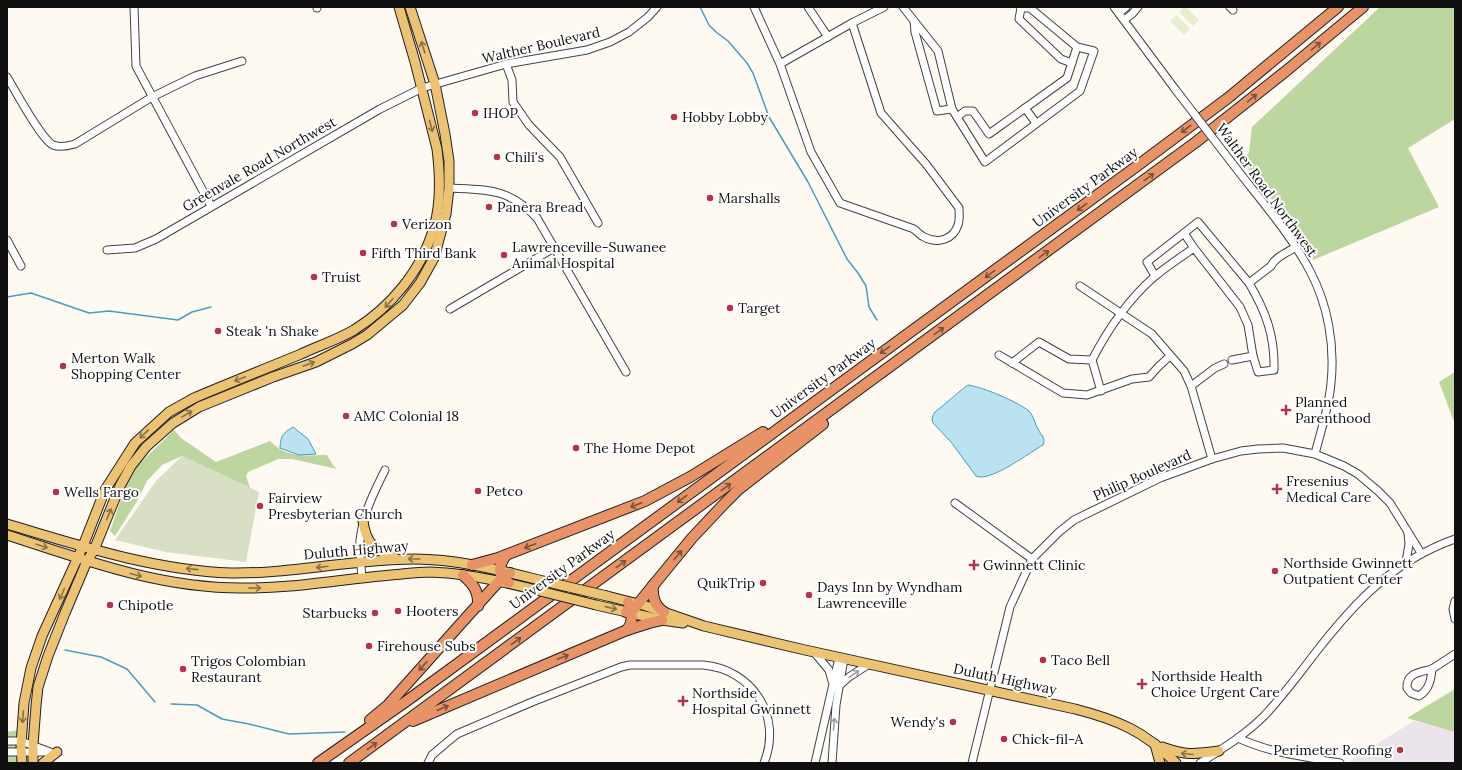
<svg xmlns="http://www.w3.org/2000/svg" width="1462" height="770" font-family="Lora,serif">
<rect width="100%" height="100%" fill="#fefaf2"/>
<path fill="#ebe4ec" d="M1414 721 1455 730V763H1359L1349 761Z"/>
<g fill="#bdd59f">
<path d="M1380 7H1455V119L1408 148 1439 207 1313 260 1297 233 1243 161 1249 152 1252 127Z"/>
<path d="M1455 372V424L1439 382Z"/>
<path d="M174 430 181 438 216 462 270 441C288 459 304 455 327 455L333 465 337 469 292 459H278L248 472 246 476 250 488 182 456 162 465 147 481 136 503 115 536 110 531 126 485 137 466Z"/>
<path d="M1455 689V732L1407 718Z"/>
<path d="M18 730 25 763H7V732Z"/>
</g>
<path fill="#d9dfc4" d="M182 456 259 492 246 562 166 552 115 540 156 481Z"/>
<g fill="#e6eecf">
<path d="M1184 7H1186L1199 20 1193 26 1179 12Z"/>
<path d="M1177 15 1190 29 1184 35 1170 21Z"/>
</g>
<g fill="#bbe2f1" stroke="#489ec1">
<path d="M968 385C983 387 1018 402 1029 411 1034 416 1035 425 1039 431 1042 436 1046 439 1043 445 1030 452 990 483 976 476L951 442 933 423 932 419 934 413 965 387Z"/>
<path d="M293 427 308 439 316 454 299 455 280 448C281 435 282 434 293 427Z"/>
</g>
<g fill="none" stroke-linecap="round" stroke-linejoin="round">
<g stroke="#489ec1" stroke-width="1.5">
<path d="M700 7 709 25 716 32 728 41 747 63 753 73 769 117 808 182 847 259 858 273 866 286 869 307 877 320"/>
<path d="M7 297 31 293 89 313 109 311 178 320 192 312 211 307"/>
<path d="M65 650 101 657 127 669 155 702"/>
<path d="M171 704 197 705 222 719 249 724 289 734 345 732"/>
</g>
<g stroke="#424242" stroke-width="9">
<g id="minor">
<path d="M134 7 136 66 211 206"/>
<path d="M754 7 780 64 811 152 840 203 914 229C917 232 920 235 924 237 938 244 953 240 958 225 960 220 959 213 959 208L926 164 881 113 852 23 780 64"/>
<path d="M808 7 828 37"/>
<path d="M903 7 938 51 952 109 985 162 1080 91 1094 51 1077 47 1030 8H1021L1020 7"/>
<path d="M1114 7 1175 89"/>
<path d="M1230 7 1233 10"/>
<path d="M317 8V7"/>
<path d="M1021 8 1019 19 1061 59 1072 63"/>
<path d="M1119 13 1126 7"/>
<path d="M1124 20 1132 14 1138 7"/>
<path d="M914 21 915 32 937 111 952 109"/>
<path d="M852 23 884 7"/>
<path d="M506 64 512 80 513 102 529 125 560 157 598 223"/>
<path d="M7 77C15 90 41 139 53 145 60 148 68 146 75 144L152 97 195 76 242 61"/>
<path d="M1025 108 1036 123"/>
<path d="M957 117 965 111H973L989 134 1067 78 1077 47"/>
<path d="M1232 163C1258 197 1290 233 1310 271 1328 305 1335 345 1331 383 1329 407 1321 430 1315 454"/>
<path d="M449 188C489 190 508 188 537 218L626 372"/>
<path d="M1184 233 1194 248"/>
<path d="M7 240 21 266"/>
<path d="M107 250 135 248 156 239 380 109 422 88 506 64 587 50 610 42 629 32 648 17 657 7"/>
<path d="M1155 276 1147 262 1198 222 1249 283 1271 266C1275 257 1288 252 1296 247"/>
<path d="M1249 283C1266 312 1275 336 1274 370L1258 372 1253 356"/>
<path d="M1080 286 1152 334 1184 371 1191 386 1212 459"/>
<path d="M450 309 554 248"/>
<path d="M999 355 1063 393 1087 395 1132 379 1149 377 1159 366 1170 356"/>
<path d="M1092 360C1108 329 1128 300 1154 277 1167 266 1181 257 1194 248L1240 307 1248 325 1253 356 1232 360"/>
<path d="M1012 363 1039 342 1069 359 1092 360 1101 391"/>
<path d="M1191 386 1215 368 1224 364"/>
<path d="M955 503 1032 559"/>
<path d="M1406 562 1409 544 1408 533"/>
<path d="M362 577C361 565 359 552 360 540 363 514 374 492 385 470"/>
<path d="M1455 601 1453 609 1455 619"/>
<path d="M814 652 829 670 832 681"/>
<path d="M1432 669C1431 680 1429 690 1419 696L1411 693 1407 688C1406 673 1420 672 1432 669Z"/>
<path d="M1432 669 1455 654"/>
<path d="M839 686 849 677 869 664"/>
<path d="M1238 738C1270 753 1306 757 1340 763"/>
<path d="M7 741H21L50 752"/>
<path d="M7 752H49"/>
<path d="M428 763 432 755 457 734 532 702 621 667 630 665H703C752 669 783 716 764 763"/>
<path d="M815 763 839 658"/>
<path d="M832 763 836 705 844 659"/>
<path d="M972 763 1010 607 1032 559 1059 532 1074 520 1160 478 1212 459 1241 451 1258 449 1283 448 1315 454 1344 466 1358 474 1378 491 1390 503 1421 553"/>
<path d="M1200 763C1222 749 1245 735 1264 716 1283 696 1299 674 1316 652 1355 602 1393 561 1455 539"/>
</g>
</g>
<g stroke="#202020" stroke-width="11">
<g id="major">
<path d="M363 521C366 544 375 550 395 558"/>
<path d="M7 524C80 546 154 570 231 573 292 574 353 559 414 559 457 559 499 570 539 580"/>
<path d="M7 535C85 560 158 588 241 588 292 589 341 579 391 575 404 574 417 572 430 572 464 573 496 580 528 588"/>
<path d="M607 596 646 606 704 626 805 650 1075 709C1118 720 1144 731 1176 763"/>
<path d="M596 605 662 620 683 623"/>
<path d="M1155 744 1160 763"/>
<path d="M1162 747C1187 756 1194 754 1219 751"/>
<path d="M22 763 21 745 24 703 31 668 42 636 83 546 105 490 135 443 169 412 194 398C229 383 265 369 301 354 318 346 337 340 354 330 391 307 422 270 434 227 441 204 440 173 437 149L415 62 399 7"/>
<path d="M33 763V745L36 706 38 687 48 656 65 613 87 561 94 550 120 486 131 466 146 447 173 423 199 407 273 377 316 362 352 344 367 335 403 305 420 283 434 258 446 214 449 188V161L445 134 435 84 410 7"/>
<path d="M43 763 57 752"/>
</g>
</g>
<g stroke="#202020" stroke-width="12">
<g id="highway">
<path d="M506 555C499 565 496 576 509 583"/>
<path d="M472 565 498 558 645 501 690 477 763 432"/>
<path d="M463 575C473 584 479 591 478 606"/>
<path d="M653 585C652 596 654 606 664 612"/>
<path d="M626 612 633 610 692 538 724 504 739 489 823 424"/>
<path d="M627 630C634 622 632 610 628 602"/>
<path d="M370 720 388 705 499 581 510 573"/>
<path d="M413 721 627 630 649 623 662 620"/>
<path d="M318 763 408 700 1137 166 1228 98 1338 7"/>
<path d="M349 763 1196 142 1286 71 1363 7"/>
</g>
</g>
<use href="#minor" stroke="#fff" stroke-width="7"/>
<use href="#major" stroke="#ecc274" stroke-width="9"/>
<use href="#highway" stroke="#e79367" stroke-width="10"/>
<g stroke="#424242" stroke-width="9" stroke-linecap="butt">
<path id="minor-bridge" d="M1175 89 1232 163"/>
</g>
<g stroke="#202020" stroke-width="11" stroke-linecap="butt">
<g id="major-bridge">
<path d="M539 580 607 596"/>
<path d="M528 588 596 605"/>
</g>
</g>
<use href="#minor-bridge" stroke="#fff" stroke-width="7"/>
<use href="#major-bridge" stroke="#ecc274" stroke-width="9"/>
</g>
<defs><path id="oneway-shaft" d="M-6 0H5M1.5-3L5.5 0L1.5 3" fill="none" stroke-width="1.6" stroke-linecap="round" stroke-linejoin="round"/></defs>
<g stroke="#7b513b">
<use href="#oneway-shaft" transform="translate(1316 46) rotate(-40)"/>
<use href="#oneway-shaft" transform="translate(1252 98) rotate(-39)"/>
<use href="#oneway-shaft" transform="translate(1186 129) rotate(143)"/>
<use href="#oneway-shaft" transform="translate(1149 177) rotate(-36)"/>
<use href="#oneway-shaft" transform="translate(1082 207) rotate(143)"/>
<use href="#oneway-shaft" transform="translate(1044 254) rotate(-36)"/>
<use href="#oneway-shaft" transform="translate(990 274) rotate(144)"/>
<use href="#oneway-shaft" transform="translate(939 331) rotate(-36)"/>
<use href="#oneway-shaft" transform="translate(885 350) rotate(144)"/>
<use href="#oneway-shaft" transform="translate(726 487) rotate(-36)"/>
<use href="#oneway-shaft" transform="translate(682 499) rotate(144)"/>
<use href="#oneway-shaft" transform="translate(636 505) rotate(158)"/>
<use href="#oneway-shaft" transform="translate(530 546) rotate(159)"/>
<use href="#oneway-shaft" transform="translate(678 555) rotate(-50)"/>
<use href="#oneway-shaft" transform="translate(621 564) rotate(-36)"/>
<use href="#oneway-shaft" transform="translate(516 641) rotate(-36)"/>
<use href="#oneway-shaft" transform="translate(563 657) rotate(-22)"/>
<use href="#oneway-shaft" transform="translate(423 666) rotate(132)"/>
<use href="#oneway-shaft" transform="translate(443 708) rotate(-23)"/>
<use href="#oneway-shaft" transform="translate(372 746) rotate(-36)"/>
</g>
<g stroke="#897147">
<use href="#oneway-shaft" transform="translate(423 47) rotate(-108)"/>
<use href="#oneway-shaft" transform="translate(431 126) rotate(75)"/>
<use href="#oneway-shaft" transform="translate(389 303) rotate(131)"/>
<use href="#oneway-shaft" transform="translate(309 364) rotate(-20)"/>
<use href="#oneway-shaft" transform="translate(240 379) rotate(158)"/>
<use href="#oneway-shaft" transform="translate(187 414) rotate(-30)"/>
<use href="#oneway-shaft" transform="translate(144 434) rotate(136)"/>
<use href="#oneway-shaft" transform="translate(109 514) rotate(-68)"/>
<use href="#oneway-shaft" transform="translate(42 546) rotate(18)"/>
<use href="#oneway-shaft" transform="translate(414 559) rotate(180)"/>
<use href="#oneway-shaft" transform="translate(322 567) rotate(173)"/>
<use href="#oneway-shaft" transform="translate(192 569) rotate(-174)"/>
<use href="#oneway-shaft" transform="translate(136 575) rotate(14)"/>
<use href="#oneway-shaft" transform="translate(255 588) rotate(-1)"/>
<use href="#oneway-shaft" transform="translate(62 594) rotate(114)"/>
<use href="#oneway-shaft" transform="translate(611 608) rotate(14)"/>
<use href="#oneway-shaft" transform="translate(23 717) rotate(94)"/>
<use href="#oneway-shaft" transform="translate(1187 754) rotate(-175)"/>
</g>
<g stroke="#9f9f9f">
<use href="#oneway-shaft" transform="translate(854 674) rotate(-34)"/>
<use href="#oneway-shaft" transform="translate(834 724) rotate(-85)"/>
</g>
<g fill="#b33347" stroke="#fff" stroke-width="1.5">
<circle cx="475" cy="113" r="4"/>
<circle cx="674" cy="117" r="4"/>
<circle cx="497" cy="157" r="4"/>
<circle cx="710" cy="198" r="4"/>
<circle cx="489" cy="207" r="4"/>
<circle cx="394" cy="224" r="4"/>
<circle cx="363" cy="253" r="4"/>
<circle cx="504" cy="255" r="4"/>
<circle cx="314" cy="277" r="4"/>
<circle cx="730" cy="308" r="4"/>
<circle cx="218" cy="331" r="4"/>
<circle cx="63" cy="366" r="4"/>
<path d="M1284 404h4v4h4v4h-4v4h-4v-4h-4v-4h4z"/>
<circle cx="346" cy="416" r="4"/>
<circle cx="576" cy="448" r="4"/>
<path d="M1275 483h4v4h4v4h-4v4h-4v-4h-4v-4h4z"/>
<circle cx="478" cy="491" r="4"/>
<circle cx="56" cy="492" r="4"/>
<circle cx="260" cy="506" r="4"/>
<path d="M972 559h4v4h4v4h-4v4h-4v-4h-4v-4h4z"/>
<circle cx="1275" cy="571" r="4"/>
<circle cx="763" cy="583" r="4"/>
<circle cx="809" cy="595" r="4"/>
<circle cx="110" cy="605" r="4"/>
<circle cx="398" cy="611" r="4"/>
<circle cx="375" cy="613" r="4"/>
<circle cx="369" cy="646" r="4"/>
<circle cx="1043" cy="660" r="4"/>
<circle cx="183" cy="669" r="4"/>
<path d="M1140 678h4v4h4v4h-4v4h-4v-4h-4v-4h4z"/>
<path d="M681 695h4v4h4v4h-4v4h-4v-4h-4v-4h4z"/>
<circle cx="953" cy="722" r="4"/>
<circle cx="1004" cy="739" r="4"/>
<circle cx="1400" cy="750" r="4"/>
</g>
<g text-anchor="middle" stroke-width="4" stroke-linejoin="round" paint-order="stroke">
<g font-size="14" fill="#0f0f0f" stroke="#fff">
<text transform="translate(541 45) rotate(-13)" y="5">Walther Boulevard</text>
<text transform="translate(259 164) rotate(-30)" y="5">Greenvale Road Northwest</text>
<text transform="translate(1085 187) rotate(-36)" y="5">University Parkway</text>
<text transform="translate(1267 190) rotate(54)" y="5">Walther Road Northwest</text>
<text transform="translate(823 378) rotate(-36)" y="5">University Parkway</text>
<text transform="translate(1142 475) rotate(-24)" y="5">Philip Boulevard</text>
<text transform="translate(356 550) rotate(-5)" y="5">Duluth Highway</text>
<text transform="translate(562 569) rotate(-36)" y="5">University Parkway</text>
<text transform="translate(1005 679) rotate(12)" y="5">Duluth Highway</text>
</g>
<g font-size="14" fill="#0f0f0f" stroke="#fff" text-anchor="start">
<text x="483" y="118">IHOP</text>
<text x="682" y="122">Hobby Lobby</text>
<text x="505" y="162">Chili's</text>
<text x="718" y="203">Marshalls</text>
<text x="497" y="212">Panera Bread</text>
<text x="402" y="229">Verizon</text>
<text x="512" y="252">Lawrenceville-Suwanee<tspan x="512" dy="16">Animal Hospital</tspan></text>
<text x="371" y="258">Fifth Third Bank</text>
<text x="322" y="282">Truist</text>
<text x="738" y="313">Target</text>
<text x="226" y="336">Steak 'n Shake</text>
<text x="71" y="363">Merton Walk<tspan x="71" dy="16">Shopping Center</tspan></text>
<text x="1295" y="407">Planned<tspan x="1295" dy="16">Parenthood</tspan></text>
<text x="354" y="421">AMC Colonial 18</text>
<text x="584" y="453">The Home Depot</text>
<text x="1286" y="486">Fresenius<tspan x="1286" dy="16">Medical Care</tspan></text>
<text x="486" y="496">Petco</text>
<text x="64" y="497">Wells Fargo</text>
<text x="268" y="503">Fairview<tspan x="268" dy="16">Presbyterian Church</tspan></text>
<text x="1283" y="568">Northside Gwinnett<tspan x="1283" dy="16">Outpatient Center</tspan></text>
<text x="983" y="570">Gwinnett Clinic</text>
<text x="755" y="588" text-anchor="end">QuikTrip</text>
<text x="817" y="592">Days Inn by Wyndham<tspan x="817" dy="16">Lawrenceville</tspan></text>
<text x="118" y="610">Chipotle</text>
<text x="406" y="616">Hooters</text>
<text x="367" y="618" text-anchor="end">Starbucks</text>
<text x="377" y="651">Firehouse Subs</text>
<text x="1051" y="665">Taco Bell</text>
<text x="191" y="666">Trigos Colombian<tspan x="191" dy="16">Restaurant</tspan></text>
<text x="1151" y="681">Northside Health<tspan x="1151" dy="16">Choice Urgent Care</tspan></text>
<text x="692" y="698">Northside<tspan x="692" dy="16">Hospital Gwinnett</tspan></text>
<text x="945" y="727" text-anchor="end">Wendy's</text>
<text x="1012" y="744">Chick-fil-A</text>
<text x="1392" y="755" text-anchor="end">Perimeter Roofing</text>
</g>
</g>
<rect width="1462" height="770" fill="none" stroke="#0f0f0f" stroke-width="16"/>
</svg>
